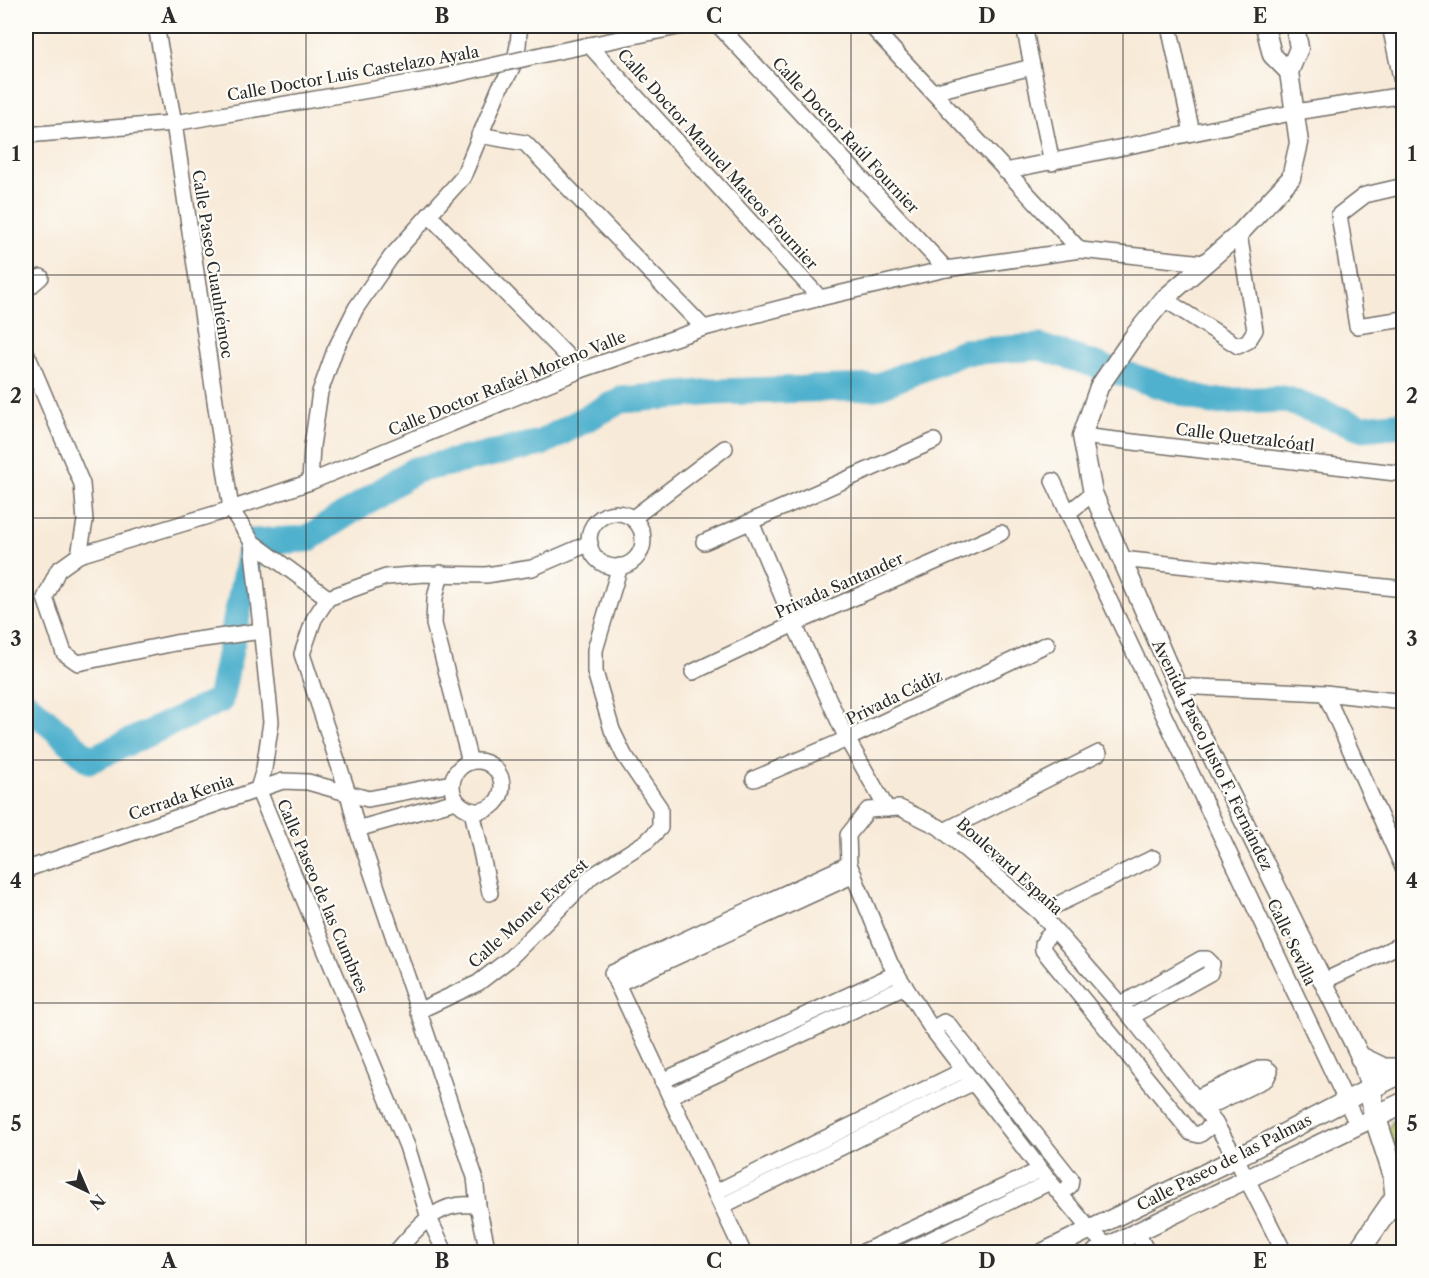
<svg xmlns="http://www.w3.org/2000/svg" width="1429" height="1278" font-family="'Libre Caslon Text',serif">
<rect width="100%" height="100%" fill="#fdfcf7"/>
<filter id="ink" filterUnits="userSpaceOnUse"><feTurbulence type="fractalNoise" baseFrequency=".0167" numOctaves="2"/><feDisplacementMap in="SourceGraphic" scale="12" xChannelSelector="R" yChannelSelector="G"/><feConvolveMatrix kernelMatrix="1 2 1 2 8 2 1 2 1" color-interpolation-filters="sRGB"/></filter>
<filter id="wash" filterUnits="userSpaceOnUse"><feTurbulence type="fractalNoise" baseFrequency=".008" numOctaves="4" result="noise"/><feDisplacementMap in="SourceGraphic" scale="24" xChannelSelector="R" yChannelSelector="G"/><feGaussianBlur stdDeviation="1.35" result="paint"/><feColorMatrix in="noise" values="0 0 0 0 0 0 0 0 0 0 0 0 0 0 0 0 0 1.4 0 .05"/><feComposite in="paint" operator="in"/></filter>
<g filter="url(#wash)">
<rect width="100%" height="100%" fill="#f8ead8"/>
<path fill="#bacb6e" stroke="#727b4c" stroke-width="1.5" d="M1403 1115V1168L1388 1130 1393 1120Z"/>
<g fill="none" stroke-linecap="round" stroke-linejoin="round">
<path stroke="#4fb1cd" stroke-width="27" d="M26 705 27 704 90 760 220 700 252 542 307 539 415 470 541 443 621 400 714 392 876 387 963 352 1040 347 1212 402 1284 399 1363 428 1404 424"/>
</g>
</g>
<g filter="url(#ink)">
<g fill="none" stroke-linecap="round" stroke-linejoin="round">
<g stroke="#736e68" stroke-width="18">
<g id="minor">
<path d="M156 26 174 123 231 509 252 542 271 722 264 769 258 789 407 1146 429 1218 445 1252"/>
<path d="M719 26 946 269"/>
<path d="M871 26 1080 250"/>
<path d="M1024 26 1052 163"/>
<path d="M1169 26 1192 133"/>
<path d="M1390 26 1404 92"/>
<path d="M589 45 820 298"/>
<path d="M545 54 683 26"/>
<path d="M933 92 1032 67"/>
<path d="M26 135 174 123 434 79"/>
<path d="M479 135 525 143 704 328"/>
<path d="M1005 171 1296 112 1404 95"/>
<path d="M1404 186 1365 195 1339 215 1357 326 1404 319"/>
<path d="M429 215 581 370"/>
<path d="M26 290 41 277"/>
<path d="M1164 299 1238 346 1248 341 1255 330 1239 234"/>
<path d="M26 352 82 484 85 521 79 555"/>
<path d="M1082 436 1404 474"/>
<path d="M1053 481 1358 1126"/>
<path d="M310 482 312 446 320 392 335 350 356 308 391 257 463 177 500 87C509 76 516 60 518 45 519 38 518 32 521 26"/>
<path d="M1068 513 1093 493"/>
<circle cx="616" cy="540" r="27"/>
<path d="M633 518 725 448"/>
<path d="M751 522 794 624 847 739 887 809"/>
<path d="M252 542 328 598"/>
<path d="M704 542 934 441"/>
<path d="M1121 559 1404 589"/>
<path d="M441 573 435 598 434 624 470 762"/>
<path d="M261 631 175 643 78 663 64 653 45 598 58 570 79 555 231 509 310 482 581 370 704 328 820 298 946 269 1080 250 1204 263"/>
<path d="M693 672 794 624 1001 533"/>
<path d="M1177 686 1325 693 1404 702"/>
<path d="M1325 693 1404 870"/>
<circle cx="477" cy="786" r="25"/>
<path d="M754 779 847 739 1047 644"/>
<path d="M472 811 490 893"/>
<path d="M357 829 456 801"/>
<path d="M944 831 1099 753"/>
<path d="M26 873 27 869 283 781 308 782 368 799 452 783"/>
<path d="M1040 913 1153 858"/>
<path d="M1055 930C1049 936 1041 940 1043 950L1191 1133 1199 1135 1215 1123"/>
<path d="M1324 981 1404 943"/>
<path d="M617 984 854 875"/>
<path d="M1120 1005 1201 959H1207L1212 964 1210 973 1131 1017"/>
<path d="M418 1011 478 983 508 960 592 876 647 841 660 828V808L624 755 612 730 595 672V650L620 566"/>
<path d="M932 1029 944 1022 949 1025 1071 1179 1070 1186 1060 1194"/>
<path d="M662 1081 897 973"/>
<path d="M670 1096 905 986"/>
<path d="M1196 1098 1261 1068H1266L1270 1071 1266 1079 1204 1109"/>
<path d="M716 1192 962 1071"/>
<path d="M722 1206 972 1083"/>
<path d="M1138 1234 1147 1252"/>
<path d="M1108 1247 1091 1231 1050 1182 932 1029 890 963 849 864 848 835 868 810 900 808 939 827 1040 913 1131 1017 1215 1123 1236 1158 1284 1252"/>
<path d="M396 1252C419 1226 440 1198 478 1206"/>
<path d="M488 1252 478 1206 475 1177 357 829 348 793 302 654 314 619 328 598 386 577 425 574 486 575 532 568 590 543"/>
<path d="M743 1252 612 973 849 864"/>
<path d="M863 1252 1040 1170"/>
<path d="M905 1252 1050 1182"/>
</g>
</g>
<g stroke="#736e68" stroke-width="21">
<g id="tertiary">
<path d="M1265 26 1272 55 1289 72"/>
<path d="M1044 1252 1236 1158 1370 1088 1361 1058 1177 686 1093 493 1082 436 1099 387 1134 336 1164 299 1239 234 1291 178 1299 143 1289 72 1299 48 1295 26"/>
<path d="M1096 1252 1375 1117"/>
</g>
</g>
<g stroke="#736e68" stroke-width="24">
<g id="secondary">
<path d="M1361 1058 1384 1069H1404"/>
<path d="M1375 1117 1404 1103"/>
<path d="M1358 1252 1396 1197 1394 1175 1375 1117 1370 1088 1404 1071"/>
</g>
</g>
<use href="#minor" stroke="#fff" stroke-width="15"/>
<use href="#tertiary" stroke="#fff" stroke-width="18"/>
<use href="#secondary" stroke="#fff" stroke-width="21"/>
<g stroke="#736e68" stroke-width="18" stroke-linecap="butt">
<path id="minor-bridge" d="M434 79 545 54"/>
</g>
<use href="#minor-bridge" stroke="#fff" stroke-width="15"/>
</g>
</g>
<path fill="none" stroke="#2b2b2b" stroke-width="1.5" stroke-opacity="0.55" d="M306 26V1252M578 26V1252M851 26V1252M1123 26V1252M26 275H1404M26 518H1404M26 760H1404M26 1003H1404"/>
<g text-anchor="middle" stroke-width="4.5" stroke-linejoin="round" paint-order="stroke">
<g font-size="16" fill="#2b2b2b" stroke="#fdfcf7">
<text transform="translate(353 73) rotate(-10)" y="6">Calle Doctor Luis Castelazo Ayala</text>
<text transform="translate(846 135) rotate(47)" y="6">Calle Doctor Raúl Fournier</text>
<text transform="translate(718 159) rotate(48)" y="6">Calle Doctor Manuel Mateos Fournier</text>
<text transform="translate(213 264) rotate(81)" y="6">Calle Paseo Cuauhtémoc</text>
<text transform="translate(507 383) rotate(-22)" y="6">Calle Doctor Rafaél Moreno Valle</text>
<text transform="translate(1245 437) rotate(7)" y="6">Calle Quetzalcóatl</text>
<text transform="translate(839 585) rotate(-24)" y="6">Privada Santander</text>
<text transform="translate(894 697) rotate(-26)" y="6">Privada Cádiz</text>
<text transform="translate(1213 755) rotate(64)" y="6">Avenida Paseo Justo F. Fernández</text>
<text transform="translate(181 797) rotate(-19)" y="6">Cerrada Kenia</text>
<text transform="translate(1010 866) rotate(42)" y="6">Boulevard España</text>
<text transform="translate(323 896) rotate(67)" y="6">Calle Paseo de las Cumbres</text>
<text transform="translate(528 913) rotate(-42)" y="6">Calle Monte Everest</text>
<text transform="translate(1292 942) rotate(65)" y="6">Calle Sevilla</text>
<text transform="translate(1224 1162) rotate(-27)" y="6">Calle Paseo de las Palmas</text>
</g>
</g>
<rect width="1429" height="1278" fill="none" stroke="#fdfcf7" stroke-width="66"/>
<g transform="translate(87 1191) rotate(136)" stroke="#fdfcf7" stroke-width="4.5" paint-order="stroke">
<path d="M0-4.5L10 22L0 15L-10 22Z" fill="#2b2b2b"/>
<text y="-9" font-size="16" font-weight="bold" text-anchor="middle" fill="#2b2b2b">N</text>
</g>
<rect x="33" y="33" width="1363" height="1212" fill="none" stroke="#2b2b2b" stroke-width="2"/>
<g font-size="20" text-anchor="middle" font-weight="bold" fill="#2b2b2b">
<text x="169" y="23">A</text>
<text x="442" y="23">B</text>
<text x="714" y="23">C</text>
<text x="987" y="23">D</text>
<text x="1260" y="23">E</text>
<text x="16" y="161">1</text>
<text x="1412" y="161">1</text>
<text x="16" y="403">2</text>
<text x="1412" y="403">2</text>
<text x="16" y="646">3</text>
<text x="1412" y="646">3</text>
<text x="16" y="888">4</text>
<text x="1412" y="888">4</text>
<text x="16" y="1131">5</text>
<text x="1412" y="1131">5</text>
<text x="169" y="1268">A</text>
<text x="442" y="1268">B</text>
<text x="714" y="1268">C</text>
<text x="987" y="1268">D</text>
<text x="1260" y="1268">E</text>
</g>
</svg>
